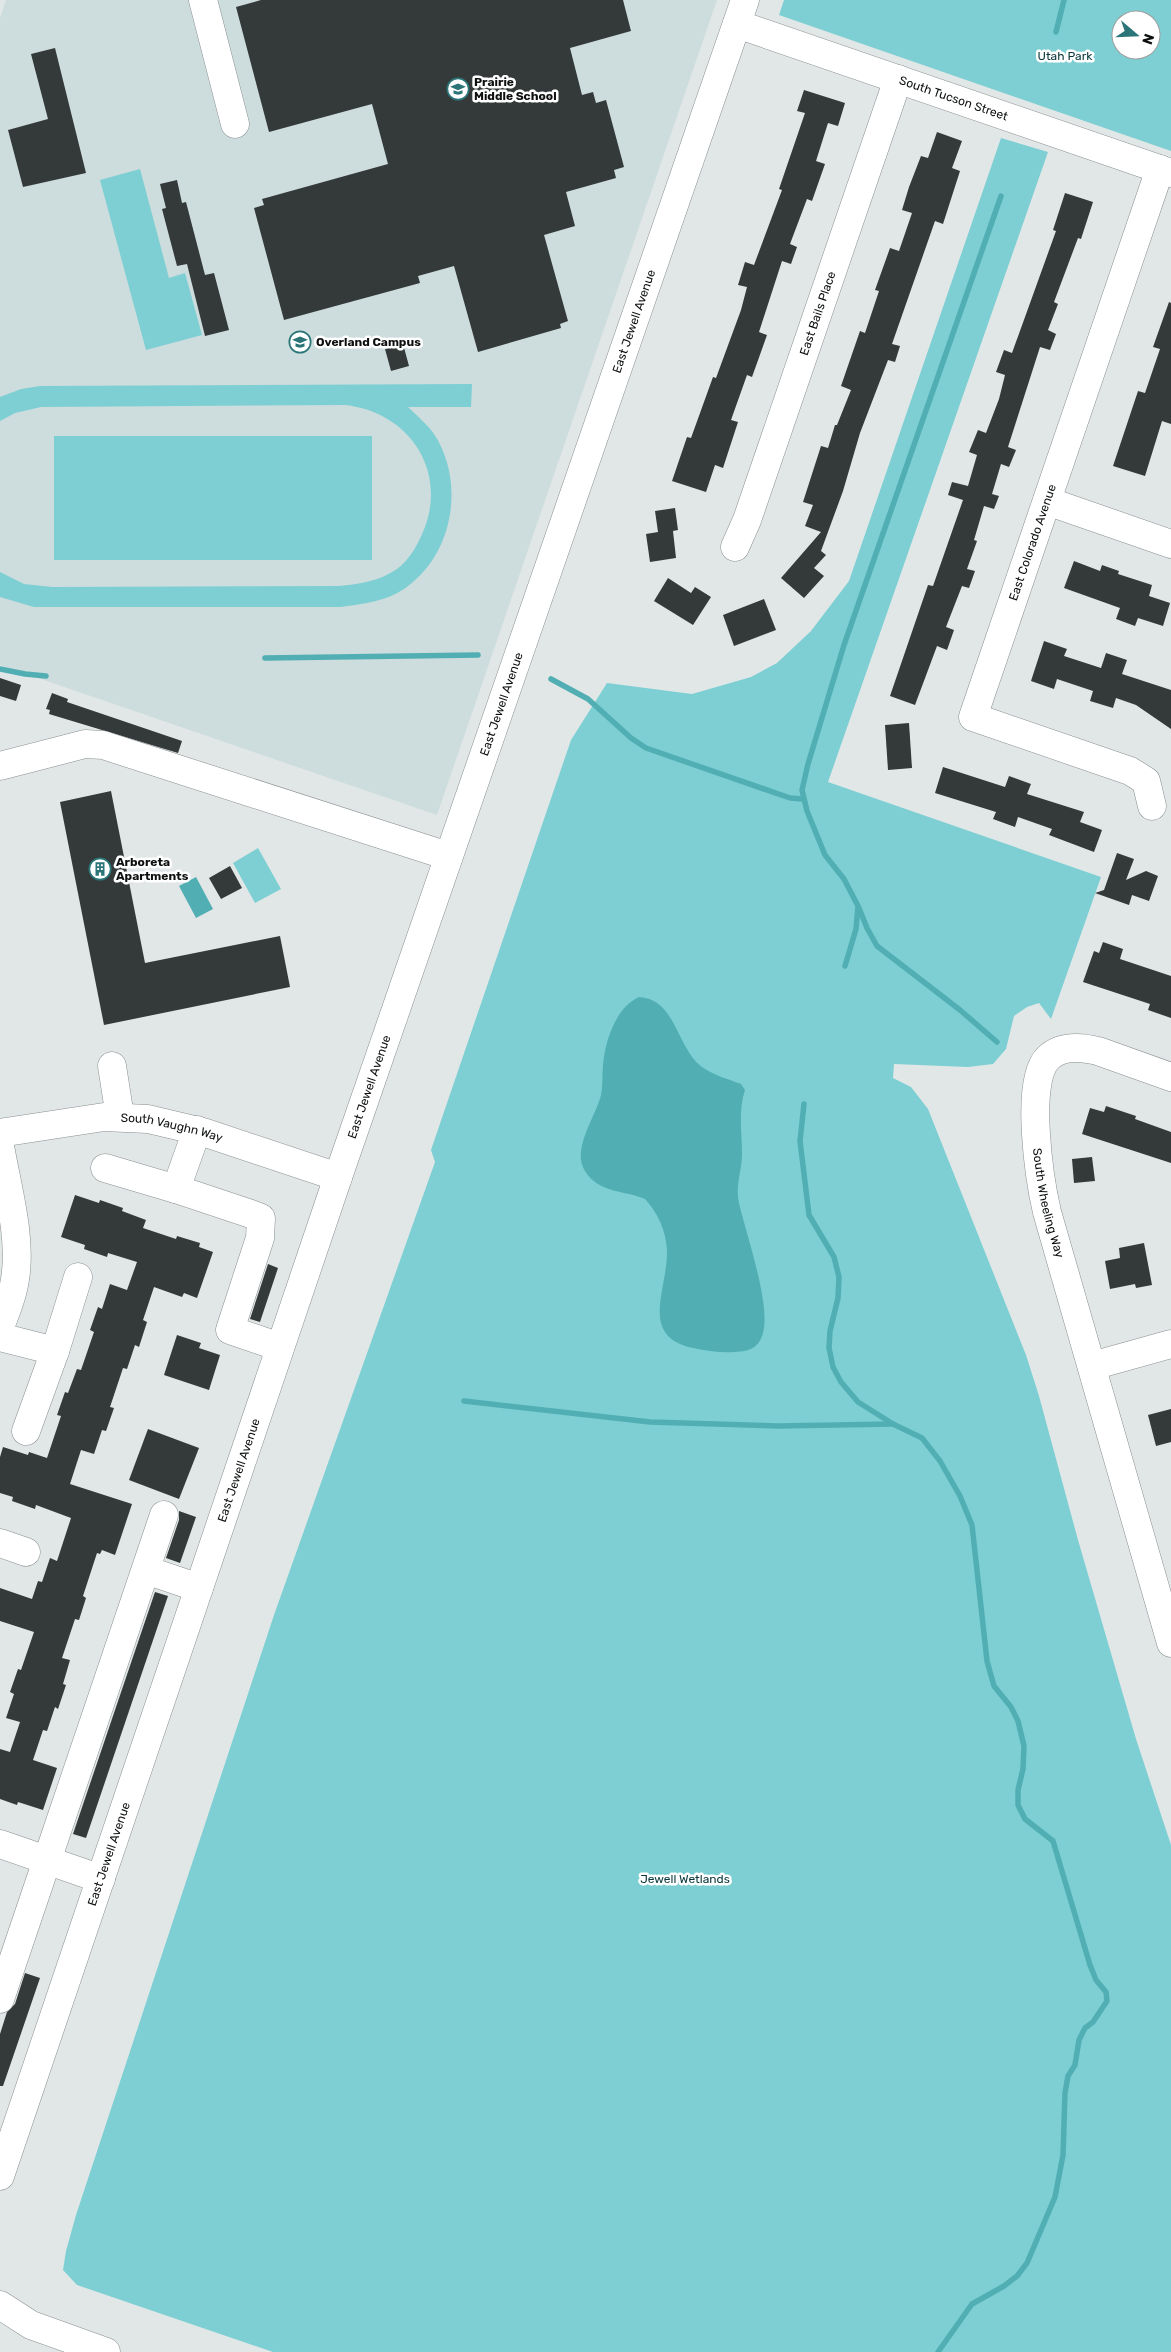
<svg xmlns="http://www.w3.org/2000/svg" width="1171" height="2352" font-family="Rubik,sans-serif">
<rect width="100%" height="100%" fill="#e1e7e7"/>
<path fill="#cddcdd" d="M6 0H717L437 815 0 665V18Z"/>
<g fill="#7dcfd3" fill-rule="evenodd">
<path d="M784 0H1171V151L779 15ZM1121 20H1151V50H1121Z"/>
<path d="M1001 138 1048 152 828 782 1101 877 1051 1019 1039 1003 1027 1007 1014 1016 1006 1049 993 1064 968 1067 894 1064 893 1078 911 1087 928 1109 1026 1355 1039 1396 1078 1540 1136 1739 1171 1845V2352H273L77 2285 63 2270 66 2251 76 2215 274 1615 435 1162 431 1150 571 740 607 683 692 694 751 677 777 663 811 631 849 581Z"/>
<path d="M140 169 169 278 185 273 202 335 146 350 100 180Z"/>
<path d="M472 384 471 407H408C417 416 427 424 434 434 465 481 454 552 408 586 389 601 364 604 340 607H34L0 597V572L24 584 52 587 339 586C359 584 380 581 397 569 409 560 417 546 423 532 449 471 409 412 345 405L41 407 15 413 0 421V397L21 389 40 386Z"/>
<rect x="54" y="436" width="318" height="124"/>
<path d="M258 848 281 889 255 903 233 863Z"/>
</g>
<g fill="#51afb4">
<path d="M196 877 213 909 196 918 179 886Z"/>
<path d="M639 997C676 999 676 1047 702 1067 713 1075 728 1079 741 1084L745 1090C738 1111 742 1132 742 1154 742 1170 735 1187 739 1203 746 1234 771 1304 763 1333 759 1348 750 1351 735 1352 721 1353 707 1351 693 1348 638 1336 668 1290 667 1250 666 1231 658 1213 645 1199 625 1190 599 1194 585 1171 571 1150 596 1116 601 1095 603 1085 602 1075 603 1065 605 1041 616 1007 639 997Z"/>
</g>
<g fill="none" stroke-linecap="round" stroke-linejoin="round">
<g stroke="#51afb4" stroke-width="5.5">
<path d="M1056 32 1064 0"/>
<path d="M265 658 478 655"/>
<path d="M0 669 25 674 46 676"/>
<path d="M551 679 588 699 631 738 646 748 790 798 803 799"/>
<path d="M859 908 867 928 877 946 960 1010 997 1042"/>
<path d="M845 966 856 929 858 906 844 879 825 855 807 811 802 790 808 764 844 645 1001 196"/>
<path d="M804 1104 800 1141 809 1215 834 1257 839 1277 838 1298 830 1331 829 1348 833 1367 841 1382 858 1402 893 1424 922 1438 940 1461 960 1496 972 1525 987 1661 994 1686 1011 1707 1018 1721 1024 1746 1023 1769 1018 1790V1805L1025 1819 1053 1841 1090 1965 1096 1980 1106 1992 1107 2001 1093 2022 1085 2028 1079 2040 1075 2065 1068 2076 1065 2093 1063 2155 1055 2197 1027 2263 1017 2276 1004 2286 972 2304 938 2352"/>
<path d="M464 1401 650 1422 778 1426 893 1424"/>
</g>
</g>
<g fill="#343939">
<path d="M261 0H623L631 31 570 48 582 95 593 92 596 103 606 100 624 167 614 170 616 178 566 192 575 226 544 235 568 321 560 324 561 328 478 352 454 266 418 276 420 283 284 320 254 208 264 205 262 199 388 164 372 104 269 132 236 7Z"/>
<path d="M55 48 86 173 23 187 8 130 48 119 31 54Z"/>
<path d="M804 90 845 103 838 126 828 123 816 161 825 164 812 201 807 199 790 244 797 247 791 264 782 261 759 332 767 335 752 377 747 375 731 420 738 422 723 468 715 465 706 492 672 481 687 437 691 438 713 377 716 378 741 310 747 287 738 285 745 262 754 265 782 190 779 189 805 113 797 111Z"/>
<path d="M937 132 962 141 952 168 960 171 943 224 935 221 892 344 900 346 895 362 888 360 860 433 843 491 821 551 826 555 814 568 824 576 804 598 781 578 821 532 805 526 813 505 803 502 821 446 828 448 835 425H837L851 390 841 386 860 331 865 333 879 291 875 290 890 248 899 251 912 213 902 210 909 187 921 156 928 158Z"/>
<path d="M177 180 182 203 186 202 205 275 214 273 229 330 205 336 187 264 177 266 162 209 166 208 160 184Z"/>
<path d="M1065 193 1093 202 1081 239 1078 238 1054 302 1058 304 1048 330 1056 334 1050 350 1040 347 1008 447 1016 450 1009 467 1001 464 992 494 999 496 994 509 984 506 974 540 977 541 967 569 975 571 969 588 962 586 946 627 954 630 947 650 937 646 915 705 890 696 928 585 933 586 963 500 948 495 952 482 968 486 977 455 969 452 978 430 986 433 999 399 1005 375 996 372 1004 350 1012 353 1056 231 1053 230Z"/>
<path d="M1169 302 1171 303V424L1162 421 1145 476 1113 466 1138 391 1145 393 1160 349 1153 347Z"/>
<path d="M403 344 409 366 391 371 385 349Z"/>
<path d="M675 508 678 530 673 531 676 558 650 562 646 534 658 532 655 511Z"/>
<path d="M1074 561 1100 571 1102 565 1119 571 1118 574 1152 585 1149 596 1170 603 1163 626 1138 618 1135 626 1116 619 1120 608 1064 588Z"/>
<path d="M668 578 691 593 695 587 711 597 693 625 654 601Z"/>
<path d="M764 599 776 630 734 646 723 615Z"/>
<path d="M1044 641 1067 649 1064 656 1101 668 1106 653 1127 660 1122 674 1171 690V729L1136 705 1116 698 1113 708 1090 701 1093 691 1057 679 1054 689 1031 681Z"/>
<path d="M0 678 21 685 16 701 0 696Z"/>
<path d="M52 693 68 699 67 702 182 741 178 753 49 714 50 710 46 709Z"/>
<path d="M909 723 912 768 888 770 885 725Z"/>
<path d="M943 767 1005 787 1009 776 1031 784 1027 794 1084 812 1080 822 1102 830 1094 852 1049 835 1052 829 1018 817 1015 827 993 819 996 812 935 793Z"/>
<path d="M111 791 145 963 280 936 290 987 104 1025 60 802Z"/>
<path d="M1117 853 1134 859 1126 880 1146 871 1158 876 1149 901 1132 895 1129 905 1095 893 1104 890Z"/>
<path d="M230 866 242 888 221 899 209 878Z"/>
<path d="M1103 942 1123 949 1120 959 1171 976V1018L1148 1010 1150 1004 1083 982 1094 951 1099 953Z"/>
<path d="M1106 1106 1136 1116 1135 1119 1171 1132V1163L1082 1134 1090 1108 1104 1112Z"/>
<path d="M1092 1157 1095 1181 1074 1183 1072 1159Z"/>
<path d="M75 1195 99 1203 100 1200 123 1208 122 1211 146 1220 143 1228 176 1239 177 1236 200 1243 199 1247 213 1252 197 1298 184 1293 182 1297 154 1287 143 1320 147 1322 139 1347 135 1345 127 1369 123 1368 110 1407 114 1408 106 1431 102 1430 94 1454 81 1450 70 1484 132 1504 115 1555 102 1550 100 1554 97 1553 83 1596 86 1598 79 1620 75 1619 62 1658 70 1660 63 1684 66 1685 58 1709 55 1707 47 1731 43 1730 33 1760 57 1768 43 1810 18 1802 17 1805 0 1799V1749L10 1752 20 1722 6 1718 14 1694 10 1692 18 1669 21 1670 34 1632 0 1621V1588L32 1599 38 1581 42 1582 50 1558 57 1561 71 1518 36 1505 35 1509 12 1501 13 1497 0 1493V1457L3 1447 28 1455 29 1452 47 1458 61 1416 57 1415 65 1392 68 1393 77 1369 81 1370 94 1332 90 1330 98 1307 102 1309 110 1284 127 1290 137 1262 108 1253 107 1257 84 1249 85 1245 61 1237Z"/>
<path d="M1144 1243 1152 1285 1136 1288 1135 1284 1110 1289 1105 1261 1120 1258 1119 1248Z"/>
<path d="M268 1264 278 1268 260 1322 250 1319Z"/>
<path d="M177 1335 201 1343 199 1348 220 1355 209 1390 164 1375Z"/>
<path d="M1171 1409V1442L1156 1446 1148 1415Z"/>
<path d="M148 1429 199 1448 179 1499 129 1480Z"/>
<path d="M179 1511 196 1517 180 1563 166 1558 179 1520Z"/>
<path d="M155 1592 168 1596 86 1838 73 1834Z"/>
<path d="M25 1973 40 1978 3 2086H0V2034L7 2012 15 2004Z"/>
</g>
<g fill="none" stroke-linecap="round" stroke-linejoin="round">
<g stroke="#8a8f90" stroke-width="29">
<g id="minor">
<path d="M203 0 235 124"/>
<path id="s1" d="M737 24 1171 173"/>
<path d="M1047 501 1171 544"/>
<path id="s2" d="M735 547 747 520 898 79"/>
<path d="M0 766 85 744 103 745 448 856"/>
<path id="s3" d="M1152 806 1146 781 1130 771 973 717 1160 169"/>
<path d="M112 1066 120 1117"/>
<path id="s4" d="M1171 1077 1098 1051C1082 1047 1061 1045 1048 1058 1024 1081 1040 1182 1047 1212L1171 1643"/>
<path d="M197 1130 176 1189 251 1214 261 1218 260 1238 230 1330 280 1347"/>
<path id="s5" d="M0 1133 104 1117 148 1119 203 1132 338 1177"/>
<path d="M0 1146C7 1187 22 1238 15 1279 13 1296 6 1311 0 1327"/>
<path d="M105 1168 176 1189"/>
<path d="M0 1337 55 1351 78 1277"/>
<path d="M1092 1366 1171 1344"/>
<path d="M26 1431 55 1351"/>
<path d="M0 1543 26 1552"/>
<path d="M146 1570 199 1588"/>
<path d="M0 1844 101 1879"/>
<path d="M0 1999 164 1515"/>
<path id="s6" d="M0 2176 338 1177 745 0"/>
<path d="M0 2305 31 2325 106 2352"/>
</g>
</g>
<use href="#minor" stroke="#fff" stroke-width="28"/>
</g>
<defs>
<g id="school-ring" transform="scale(1.125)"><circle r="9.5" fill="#fff" stroke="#2b7578" stroke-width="1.5"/><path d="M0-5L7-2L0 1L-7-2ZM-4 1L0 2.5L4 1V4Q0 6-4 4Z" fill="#2b7578"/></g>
<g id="building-ring" transform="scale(1.125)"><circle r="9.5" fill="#fff" stroke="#2b7578" stroke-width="1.5"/><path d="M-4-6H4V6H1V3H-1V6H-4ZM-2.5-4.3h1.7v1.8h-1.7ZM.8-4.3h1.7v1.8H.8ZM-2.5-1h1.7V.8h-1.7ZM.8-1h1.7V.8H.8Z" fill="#2b7578"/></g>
</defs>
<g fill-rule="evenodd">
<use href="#school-ring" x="458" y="89"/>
<use href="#school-ring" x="300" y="342"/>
<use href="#building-ring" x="100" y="869"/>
</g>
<g text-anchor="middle" stroke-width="5" stroke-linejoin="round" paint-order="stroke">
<g font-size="12" fill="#083639" stroke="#fff">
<text x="1065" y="60">Utah Park</text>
<text x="685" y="1883">Jewell Wetlands</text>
</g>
<g font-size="12" font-weight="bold" fill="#0e1010" stroke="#fff" text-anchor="start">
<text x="474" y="86">Prairie<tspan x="474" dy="14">Middle School</tspan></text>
<text x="316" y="346">Overland Campus</text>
<text x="116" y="866">Arboreta<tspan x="116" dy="14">Apartments</tspan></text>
</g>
<g font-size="12" fill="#0e1010" stroke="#fff">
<text dy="4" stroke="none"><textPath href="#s1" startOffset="229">South Tucson Street</textPath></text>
<text dy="4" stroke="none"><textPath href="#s2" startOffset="248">East Bails Place</textPath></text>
<text dy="4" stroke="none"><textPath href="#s6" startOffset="1960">East Jewell Avenue</textPath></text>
<text dy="4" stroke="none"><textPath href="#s3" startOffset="395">East Colorado Avenue</textPath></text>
<text dy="4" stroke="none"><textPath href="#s6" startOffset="1555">East Jewell Avenue</textPath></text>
<text dy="4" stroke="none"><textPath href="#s6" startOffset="1150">East Jewell Avenue</textPath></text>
<text dy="4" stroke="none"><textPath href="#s5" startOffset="174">South Vaughn Way</textPath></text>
<text dy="4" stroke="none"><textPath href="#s4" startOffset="279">South Wheeling Way</textPath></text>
<text dy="4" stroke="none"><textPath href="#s6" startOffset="745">East Jewell Avenue</textPath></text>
<text dy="4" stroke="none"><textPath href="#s6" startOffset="340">East Jewell Avenue</textPath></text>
</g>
</g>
<g transform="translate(1136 35) rotate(109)"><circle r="24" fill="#ffffff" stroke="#9f9f9f"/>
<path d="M0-4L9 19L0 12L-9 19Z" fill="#2b7578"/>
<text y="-8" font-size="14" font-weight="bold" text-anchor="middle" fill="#0e1010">N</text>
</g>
</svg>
